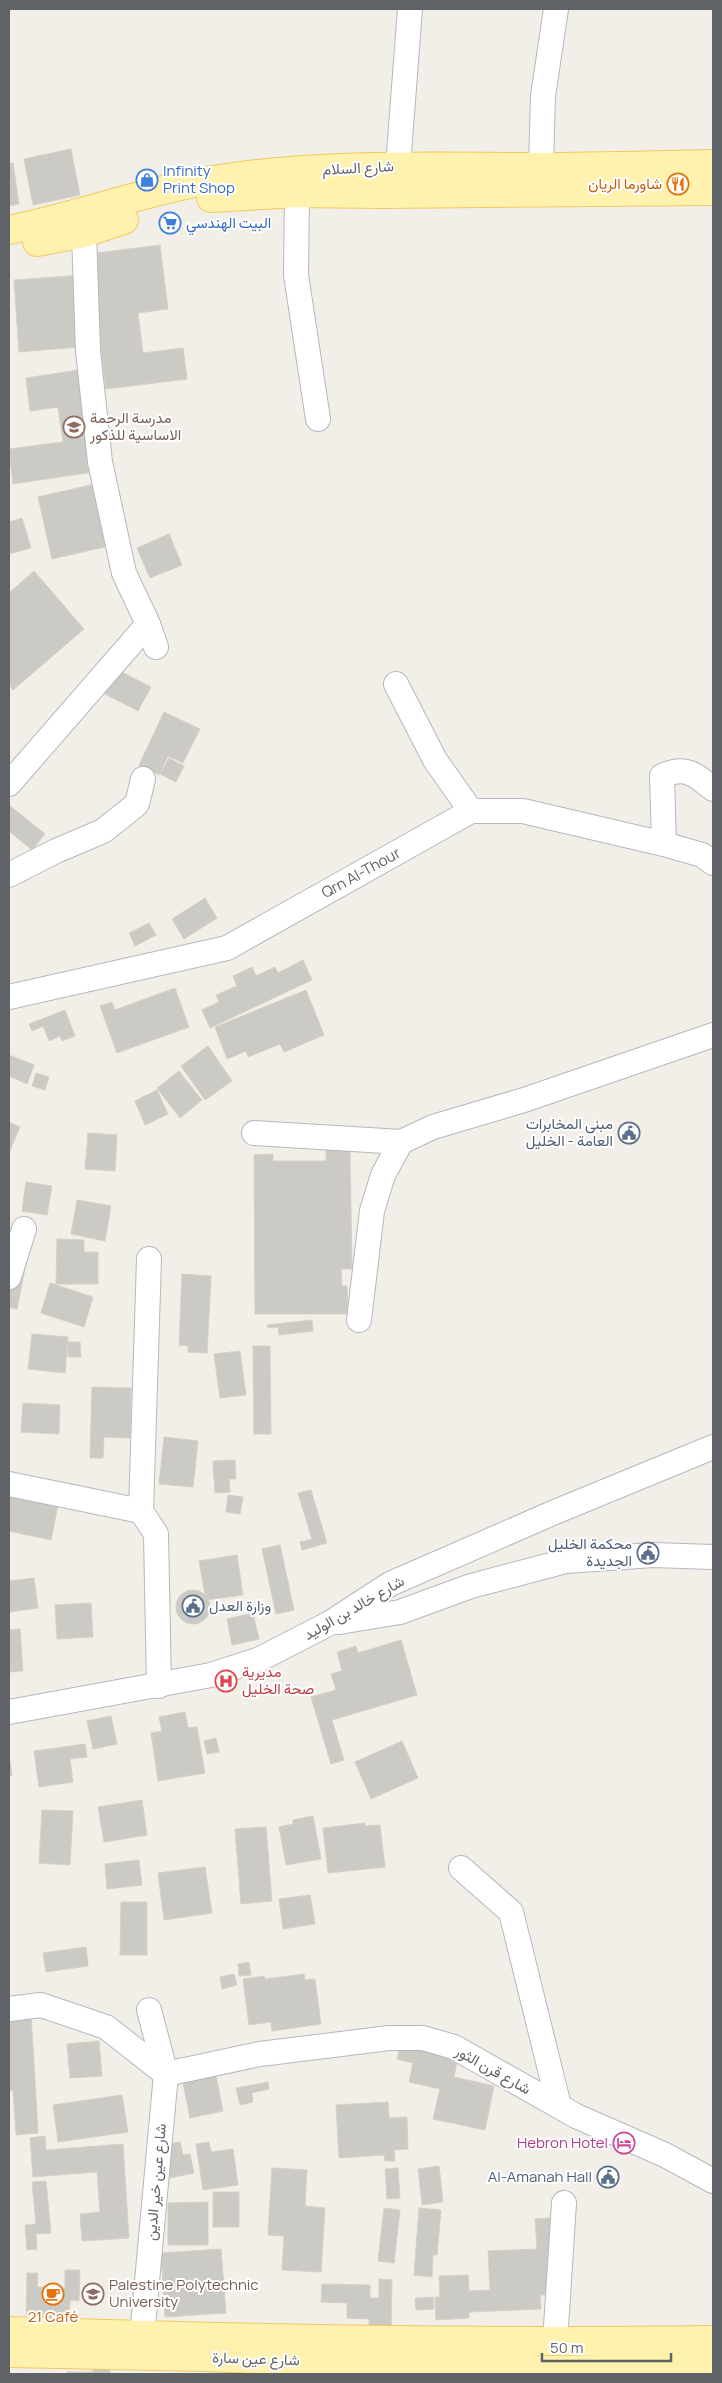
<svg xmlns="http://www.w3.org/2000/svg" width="722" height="2383" font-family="Manrope,Vazirmatn,sans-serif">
<rect width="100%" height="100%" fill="#f1efe8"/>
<g fill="#cccac5" stroke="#d6d1c6">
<path d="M71 149 80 195 33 205 24 159Z"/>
<path d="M13 163 19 204 9 206V164Z"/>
<path d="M160 245 168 309 138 313 143 353 183 348 187 379 106 389 89 254Z"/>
<path d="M83 275 79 347 19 352 14 280Z"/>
<path d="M79 370 93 472 13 484 9 449 63 442 58 407 30 411 26 378Z"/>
<path d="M95 484 109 546 52 559 38 497Z"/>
<path d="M22 518 31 548 9 554V522Z"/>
<path d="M169 534 182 565 150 578 137 548Z"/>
<path d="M34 571 84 629 13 690 9 684V593Z"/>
<path d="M118 670 151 687 138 711 105 694Z"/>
<path d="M164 712 200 729 183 763 168 756 159 775 139 765Z"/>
<path d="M169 758 184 766 176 782 160 774Z"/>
<path d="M9 805 45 834 32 850 9 831Z"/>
<path d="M205 898 217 918 184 939 172 919Z"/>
<path d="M149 923 156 935 135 946 129 933Z"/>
<path d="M303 960 312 980 210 1028 202 1010 219 1002 216 995 237 986 233 976 252 967 256 976 275 967 278 973Z"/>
<path d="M175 988 189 1027 117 1053 100 1006 112 1002 115 1010Z"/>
<path d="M306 990 324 1035 284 1052 280 1044 248 1057 246 1051 227 1059 215 1027Z"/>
<path d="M65 1010 75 1036 62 1041 60 1036 49 1041 43 1026 32 1031 29 1024Z"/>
<path d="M208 1046 232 1081 205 1100 181 1066Z"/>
<path d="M9 1055 34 1065 27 1084 9 1076Z"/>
<path d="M179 1071 202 1100 180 1118 157 1088Z"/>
<path d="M36 1073 49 1077 45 1090 32 1086Z"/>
<path d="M157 1090 168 1114 145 1125 135 1101Z"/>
<path d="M9 1122 20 1127 9 1153Z"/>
<path d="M88 1133 117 1135 115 1171 85 1169Z"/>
<path d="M326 1150H350L352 1269H341L342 1286H347L348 1314H255L254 1155 273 1154V1161H326Z"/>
<path d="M26 1182 52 1186 47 1215 22 1211Z"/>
<path d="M77 1200 111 1206 105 1241 71 1234Z"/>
<path d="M9 1238 30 1243 17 1309 9 1307Z"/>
<path d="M57 1239 84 1240V1252H98V1284H56Z"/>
<path d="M182 1274 211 1276 207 1353 188 1352V1346L179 1345Z"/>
<path d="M50 1283 93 1297 84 1327 41 1313Z"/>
<path d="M312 1320 313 1331 279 1335 278 1327 268 1328 267 1325Z"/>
<path d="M32 1334 68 1337 65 1373 28 1369Z"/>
<path d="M68 1342H80L81 1357H68Z"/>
<path d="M253 1346H270L271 1434H254Z"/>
<path d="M240 1351 246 1395 220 1398 214 1354Z"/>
<path d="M92 1387 131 1388 130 1438 104 1437 103 1458H90Z"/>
<path d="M23 1403 60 1405 59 1434 21 1432Z"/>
<path d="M164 1437 198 1441 193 1487 159 1484Z"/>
<path d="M235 1460 236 1479H229L230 1492 215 1493 213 1461Z"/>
<path d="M9 1489 59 1500 51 1540 9 1531Z"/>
<path d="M311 1490 327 1543 302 1550 300 1542 312 1539 298 1493Z"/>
<path d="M228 1495 243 1497 240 1514 226 1512Z"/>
<path d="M280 1545 294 1610 276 1614 262 1549Z"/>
<path d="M237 1555 243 1595 206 1600 199 1561Z"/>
<path d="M34 1578 38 1608 9 1612V1581Z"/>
<circle cx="193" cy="1607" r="17"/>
<path d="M91 1603 93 1637 57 1639 55 1605Z"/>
<path d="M253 1613 259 1639 232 1645 227 1619Z"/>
<path d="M20 1629 23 1671 9 1672V1630Z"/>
<path d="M401 1640 417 1695 332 1720 344 1760 331 1764 311 1697 336 1690 331 1674 342 1671 337 1652 356 1646 358 1653Z"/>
<path d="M185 1712 188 1728 197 1727 205 1773 158 1781 151 1733 162 1731 159 1717Z"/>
<path d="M111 1716 117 1744 93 1749 87 1721Z"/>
<path d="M216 1738 219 1752 207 1754 204 1741Z"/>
<path d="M402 1741 418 1778 371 1799 355 1762Z"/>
<path d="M85 1744 87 1757 70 1759 73 1782 39 1787 34 1751Z"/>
<path d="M9 1756 12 1775 9 1776Z"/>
<path d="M142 1800 147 1835 104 1842 98 1807Z"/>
<path d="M42 1810 73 1811 70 1865 39 1863Z"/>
<path d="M313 1816 321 1859 286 1865 279 1827 293 1824V1820Z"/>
<path d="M365 1823V1826L380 1825 385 1867 328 1873 323 1828Z"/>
<path d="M266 1827 272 1901 241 1904 235 1829Z"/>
<path d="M139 1860 142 1885 107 1889 105 1864Z"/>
<path d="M205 1867 212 1913 164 1920 158 1873Z"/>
<path d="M310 1895 315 1924 283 1929 279 1899Z"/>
<path d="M121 1902H147V1955H120Z"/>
<path d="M86 1947 88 1966 46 1972 43 1953Z"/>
<path d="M249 1962 251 1975 239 1976 238 1964Z"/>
<path d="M234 1974 237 1985 222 1989 220 1977Z"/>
<path d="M304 1974 305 1980 315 1979 321 2024 272 2031 271 2022 249 2025 243 1979 264 1976 265 1979Z"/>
<path d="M31 2013 38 2133 16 2135 13 2090 9 2091V2015Z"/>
<path d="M403 2034 452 2045 449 2059 457 2061 454 2077 494 2086 485 2130 433 2119 440 2089 409 2082 413 2063 397 2059Z"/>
<path d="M99 2041 102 2076 70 2078 67 2044Z"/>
<path d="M215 2071 223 2111 190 2118 182 2078Z"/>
<path d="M268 2082 269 2089 252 2093 253 2102 240 2105 236 2088Z"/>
<path d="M122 2095 128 2132 58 2142 53 2105Z"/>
<path d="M388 2102 389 2118 407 2117 408 2149 394 2150 395 2161H385L384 2155 339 2158 336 2105Z"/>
<path d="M45 2136 46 2150 123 2144 129 2238 82 2241 80 2214 100 2212 97 2172 33 2177 30 2138Z"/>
<path d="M180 2142 183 2155 190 2154 194 2173 170 2178 163 2145Z"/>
<path d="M209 2142 211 2152 233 2149 238 2185 203 2190 196 2144Z"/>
<path d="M439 2166 443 2202 422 2205 418 2169Z"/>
<path d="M272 2168 307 2170 305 2206 325 2208 321 2272 282 2270 284 2236 268 2235Z"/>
<path d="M398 2168 400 2198 387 2199 385 2169Z"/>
<path d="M46 2181 51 2233 36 2234 37 2249 27 2250 25 2225 36 2224 32 2182Z"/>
<rect x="213" y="2192" width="26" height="35"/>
<path d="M208 2202V2245H168V2203Z"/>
<path d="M384 2208 400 2210 394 2263 378 2261Z"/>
<path d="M419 2208 441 2210 437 2255H433L432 2277 414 2275Z"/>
<path d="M562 2217 566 2294 540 2295 541 2309 469 2312V2318L436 2320 435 2297H440L439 2276 468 2275 469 2291 490 2290 488 2251 537 2249 535 2219Z"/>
<path d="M221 2249 226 2313 165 2317 161 2253Z"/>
<path d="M65 2270H80L79 2301 70 2300 69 2327 26 2326 27 2273H38L37 2287 65 2288Z"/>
<path d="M379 2279 392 2280 391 2332 369 2331V2319L347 2318V2303L321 2302 322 2284 370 2285V2298H379Z"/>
<path d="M433 2297 434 2309 416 2310 415 2298Z"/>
<path d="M93 2368H110V2374H67V2372H93Z"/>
</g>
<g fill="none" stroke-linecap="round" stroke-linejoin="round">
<g stroke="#b5b8bc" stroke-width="26">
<g id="minor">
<path d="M398 166 410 9"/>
<path d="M541 167 543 96 556 9"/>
<path d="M297 193 296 275 318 419"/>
<path d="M84 233 88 351 100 462 124 573 148 624 156 647"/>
<path d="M396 684 435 760 471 811"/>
<path d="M9 784 148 624"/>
<path d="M664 844 662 776C685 765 695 774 713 789"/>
<path d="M9 875 56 851 103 831 137 804 143 779"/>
<path d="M9 997 227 948 471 811H523L664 844 702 855 713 863"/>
<path d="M254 1133 401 1142 433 1127 524 1100 713 1035"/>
<path d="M9 1277 24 1229"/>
<path d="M359 1320 372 1211 383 1175 401 1142"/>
<path d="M9 1484 141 1511 156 1534 159 1686"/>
<path d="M141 1511 149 1259"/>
<path d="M339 1622 400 1612 471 1586 566 1561 653 1555 713 1557"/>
<path d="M9 1712 211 1675 260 1659 330 1623 390 1584 555 1512 713 1447"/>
<path d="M461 1868 511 1912 559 2106"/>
<path d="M9 2009 41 2005 106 2027 166 2074 260 2054 389 2038H423L454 2047 576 2116 665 2155 713 2181"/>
<path d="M555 2342 564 2203"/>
<path d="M142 2354V2336L166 2074 149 2010"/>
</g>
</g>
<g stroke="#f2c960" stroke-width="30">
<g id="major">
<path d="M211 198 297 193 382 194 713 191"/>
<path d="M9 230C82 215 152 188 226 178 329 163 435 167 539 167 597 167 655 165 713 164"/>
<path d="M37 242 84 233 124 220"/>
<path d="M9 2331C243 2339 479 2343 713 2340"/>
<path d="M9 2353 205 2357 553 2370 713 2367"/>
</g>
</g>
<use href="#minor" stroke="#fff" stroke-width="24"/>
<use href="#major" stroke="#fff2af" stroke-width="28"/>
</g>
<defs>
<g id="shop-ring" transform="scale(1.125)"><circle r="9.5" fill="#fff" stroke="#3f7fe0" stroke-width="1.5"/><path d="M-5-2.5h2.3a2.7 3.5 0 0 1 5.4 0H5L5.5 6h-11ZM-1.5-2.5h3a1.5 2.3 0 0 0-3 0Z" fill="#3f7fe0"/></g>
<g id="restaurant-ring" transform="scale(1.125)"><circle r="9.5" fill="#fff" stroke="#e8710a" stroke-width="1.5"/><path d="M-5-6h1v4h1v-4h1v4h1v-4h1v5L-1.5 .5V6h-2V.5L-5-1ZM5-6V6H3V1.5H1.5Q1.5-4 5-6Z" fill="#e8710a"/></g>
<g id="supermarket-ring" transform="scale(1.125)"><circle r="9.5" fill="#fff" stroke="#3f7fe0" stroke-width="1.5"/><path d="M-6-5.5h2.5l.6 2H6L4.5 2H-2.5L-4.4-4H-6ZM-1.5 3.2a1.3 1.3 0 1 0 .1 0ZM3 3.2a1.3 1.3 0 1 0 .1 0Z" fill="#3f7fe0"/></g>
<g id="school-ring" transform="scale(1.125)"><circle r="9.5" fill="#fff" stroke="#8d6e63" stroke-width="1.5"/><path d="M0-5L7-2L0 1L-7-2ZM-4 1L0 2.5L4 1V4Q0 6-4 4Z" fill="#8d6e63"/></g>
<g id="civic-ring" transform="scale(1.125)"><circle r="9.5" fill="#fff" stroke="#5c6f8a" stroke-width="1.5"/><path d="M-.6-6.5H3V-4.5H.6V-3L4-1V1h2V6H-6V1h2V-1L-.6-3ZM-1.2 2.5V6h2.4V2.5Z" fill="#5c6f8a"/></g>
<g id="hospital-ring" transform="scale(1.125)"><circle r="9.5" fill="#fff" stroke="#e0444e" stroke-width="1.5"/><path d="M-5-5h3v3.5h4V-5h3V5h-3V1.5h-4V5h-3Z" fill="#e0444e"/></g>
<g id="hotel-ring" transform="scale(1.125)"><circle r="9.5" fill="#fff" stroke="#d1479c" stroke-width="1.5"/><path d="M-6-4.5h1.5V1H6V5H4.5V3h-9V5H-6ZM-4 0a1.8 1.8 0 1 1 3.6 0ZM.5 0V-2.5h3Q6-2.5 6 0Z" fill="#d1479c"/></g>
<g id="cafe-ring" transform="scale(1.125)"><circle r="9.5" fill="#fff" stroke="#e8710a" stroke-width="1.5"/><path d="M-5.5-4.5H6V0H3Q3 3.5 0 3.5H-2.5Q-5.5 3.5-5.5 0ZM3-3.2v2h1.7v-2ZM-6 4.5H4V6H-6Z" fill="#e8710a"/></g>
<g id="university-ring" transform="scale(1.125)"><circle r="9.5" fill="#fff" stroke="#8d6e63" stroke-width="1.5"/><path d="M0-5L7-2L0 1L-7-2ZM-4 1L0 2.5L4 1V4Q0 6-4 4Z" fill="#8d6e63"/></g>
</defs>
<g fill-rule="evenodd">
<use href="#shop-ring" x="147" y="180"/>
<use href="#restaurant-ring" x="678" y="184"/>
<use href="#supermarket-ring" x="170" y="223"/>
<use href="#school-ring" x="74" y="427"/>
<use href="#civic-ring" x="629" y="1133"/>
<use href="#civic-ring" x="648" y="1553"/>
<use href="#civic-ring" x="193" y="1606"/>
<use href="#hospital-ring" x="226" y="1681"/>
<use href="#hotel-ring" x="624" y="2143"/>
<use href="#civic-ring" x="608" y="2177"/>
<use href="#cafe-ring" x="53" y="2294"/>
<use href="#university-ring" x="93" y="2294"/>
</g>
<g text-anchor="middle" stroke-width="4" stroke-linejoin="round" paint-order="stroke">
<g font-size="15" fill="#5f6368" stroke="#fff">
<text transform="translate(358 168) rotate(-3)" y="5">شارع السلام</text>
<text transform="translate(361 873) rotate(-29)" y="5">Qrn Al-Thour</text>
<text transform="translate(354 1608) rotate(-30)" y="5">شارع خالد بن الوليد</text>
<text transform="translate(493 2070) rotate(29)" y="5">شارع قرن الثور</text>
<text transform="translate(156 2182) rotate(-85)" y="5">شارع عين خير الدين</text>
<text transform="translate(256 2359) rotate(2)" y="5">شارع عين سارة</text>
</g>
<g font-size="15" fill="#366cbe" stroke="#fff" text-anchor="start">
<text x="163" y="176">Infinity<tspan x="163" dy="17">Print Shop</tspan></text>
<text x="186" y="228">البيت الهندسي</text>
</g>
<g font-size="15" fill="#c56008" stroke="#fff" text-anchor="end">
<text x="662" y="189">شاورما الريان</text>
<text x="53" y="2322" text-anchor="middle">21 Café</text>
</g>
<g font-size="15" fill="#785e54" stroke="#fff" text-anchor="start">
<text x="90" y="423">مدرسة الرحمة<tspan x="90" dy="17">الاساسية للذكور</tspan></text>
<text x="109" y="2290">Palestine Polytechnic<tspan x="109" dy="17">University</tspan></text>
</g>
<g font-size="15" fill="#4e5e75" stroke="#fff" text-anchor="end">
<text x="613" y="1129">مبنى المخابرات<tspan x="613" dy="17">العامة - الخليل</tspan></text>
<text x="632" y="1549">محكمة الخليل<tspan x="632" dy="17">الجديدة</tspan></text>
<text x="209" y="1611" text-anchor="start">وزارة العدل</text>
<text x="592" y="2182">Al-Amanah Hall</text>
</g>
<g font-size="15" fill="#be3a42" stroke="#fff" text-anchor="start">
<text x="242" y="1677">مديرية<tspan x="242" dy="17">صحة الخليل</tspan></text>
</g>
<g font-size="15" fill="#b23c85" stroke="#fff" text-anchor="end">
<text x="608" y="2148">Hebron Hotel</text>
</g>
</g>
<rect width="722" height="2383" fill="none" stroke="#5f6368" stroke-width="20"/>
<path d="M542 2353v8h129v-8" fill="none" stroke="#5f6368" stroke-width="2.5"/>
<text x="550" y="2353" font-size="15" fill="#5f6368" stroke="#ffffff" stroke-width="4" paint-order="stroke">50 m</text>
</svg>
